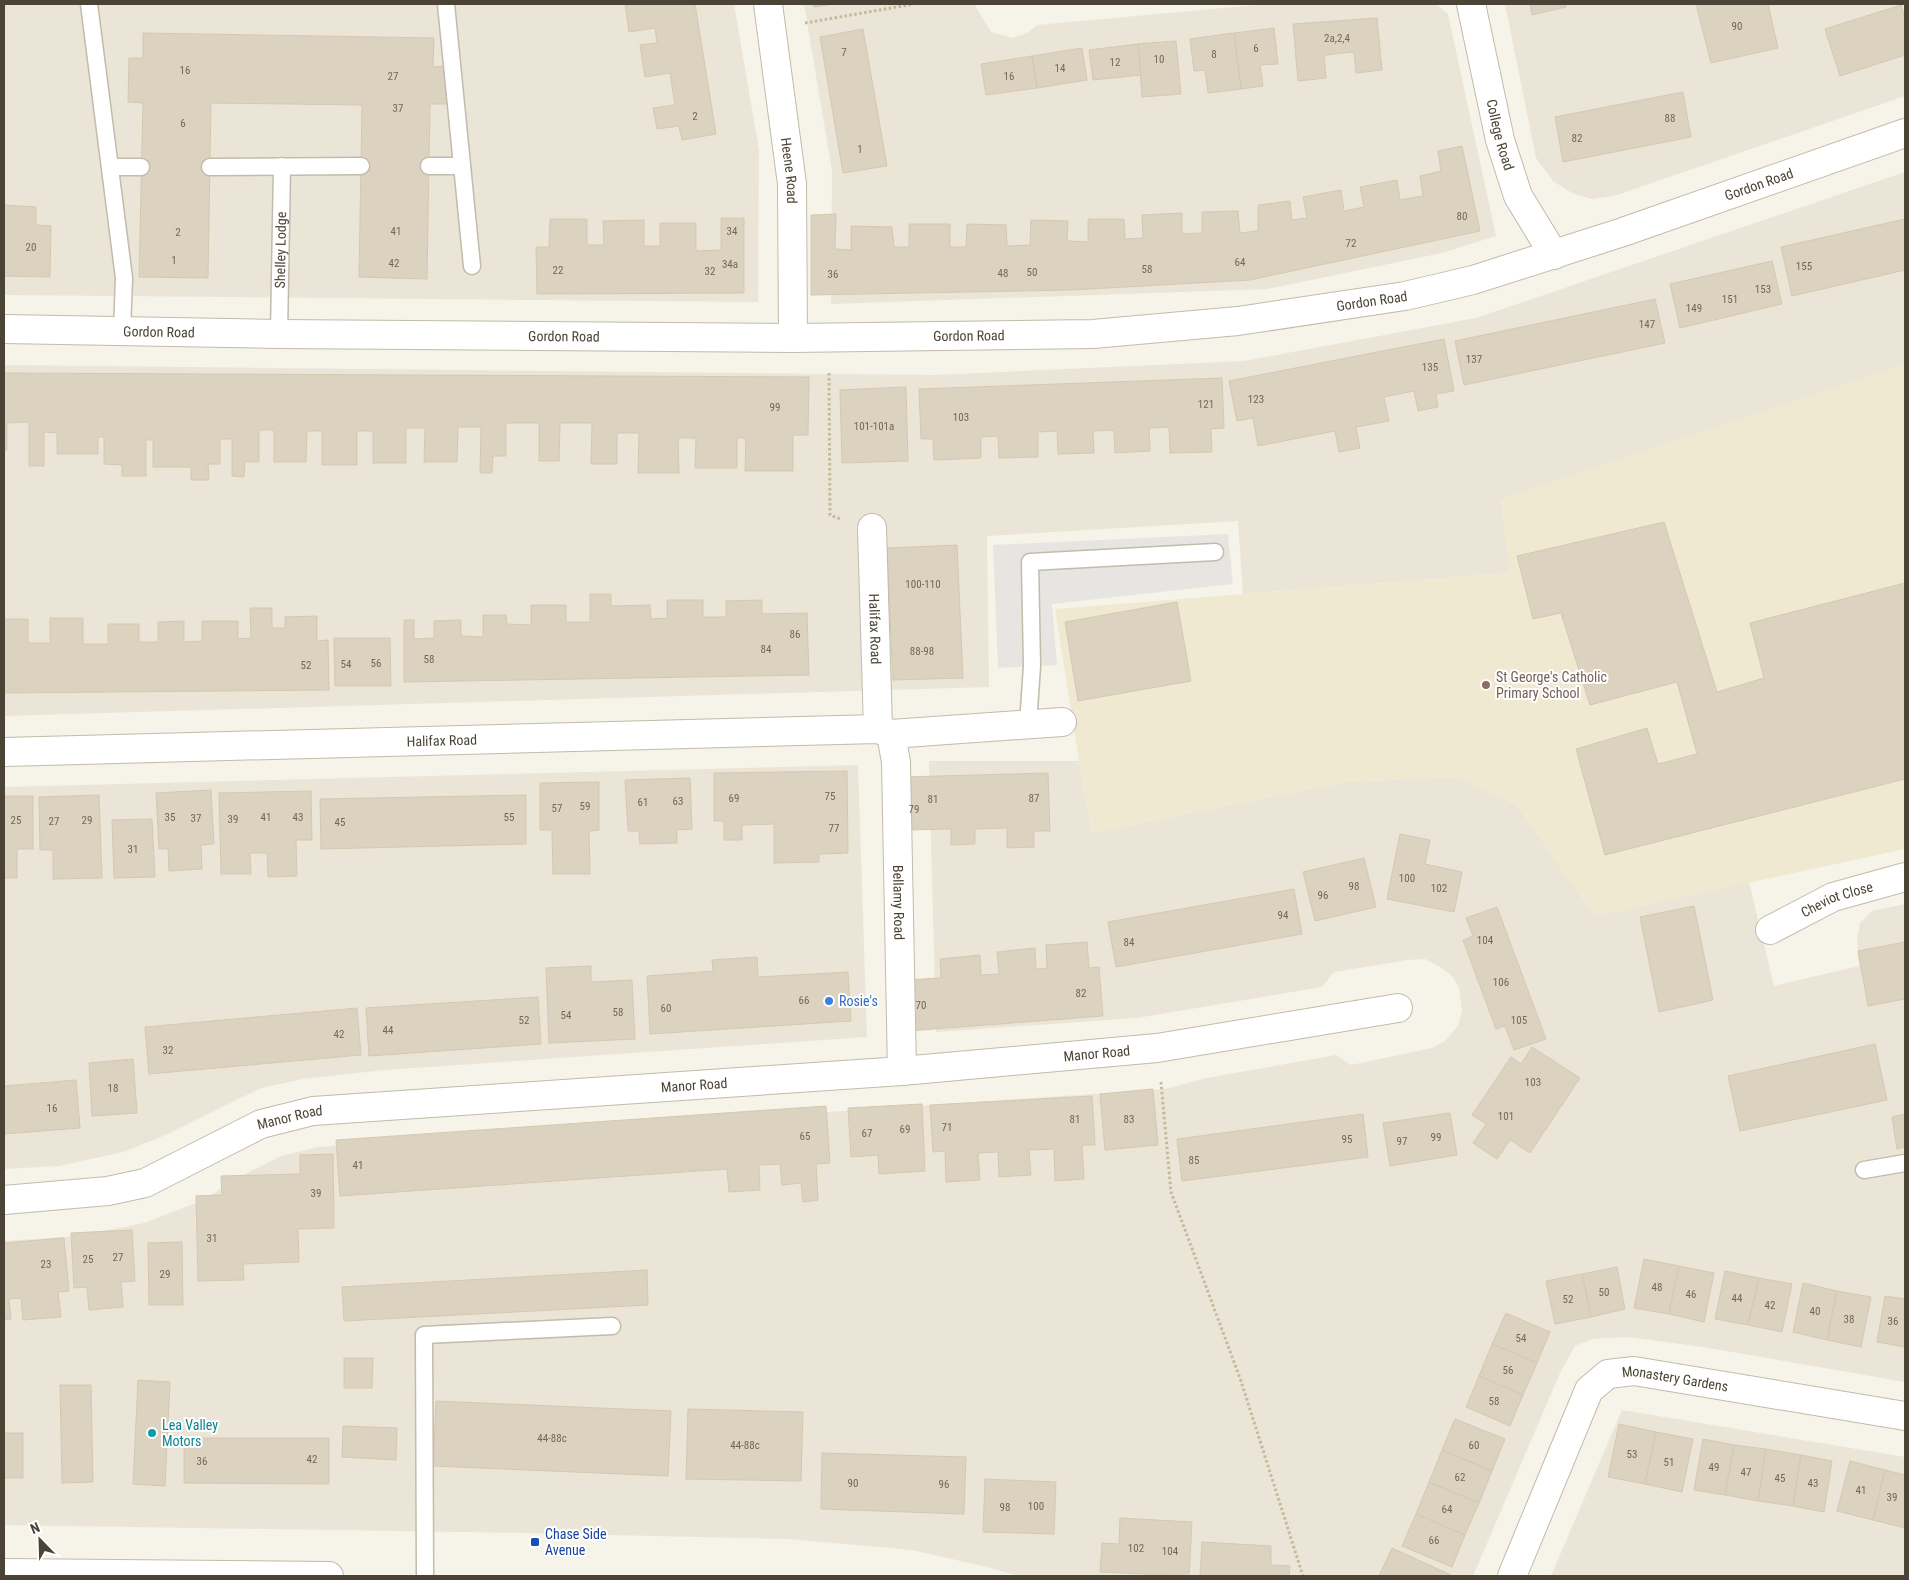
<svg xmlns="http://www.w3.org/2000/svg" width="1909" height="1580" font-family="'Roboto Condensed',sans-serif">
<rect width="100%" height="100%" fill="#f6f3e9"/>
<g fill="#ebe5d7">
<path d="M4 4H734L759 150 758 302 4 295Z"/>
<path d="M804 4H974L991 32 1013 38 1027 33 1037 25 1267 4H1436L1448 14 1496 236 1442 253 1267 289 831 304 832 171Z"/>
<path d="M1505 4H1905V96L1614 196 1591 199 1572 193 1553 181 1536 158Z"/>
<path d="M1905 172V365L1501 500 1510 573 1243 594 1238 521 987 536 989 687 4 716V365L934 375 1244 361 1476 318Z"/>
<path d="M929 761H1079L1092 833 1344 782 1459 777 1517 805 1595 916 1749 882 1774 986 1859 966 1857 940 1860 923 1872 911 1905 904V1382L1703 1347 1628 1337 1592 1339 1575 1346 1560 1373 1473 1576H1018L987 1567 912 1550 789 1539 523 1533 4 1525V1241L78 1236 144 1223 199 1202 247 1173 281 1156 318 1147 1165 1089 1207 1078 1336 1055 1351 1065 1432 1048 1445 1041 1458 1026 1462 1010 1459 987 1452 976 1439 966 1425 959 1407 960 1334 972 1322 987 1137 1018 936 1032Z"/>
<path d="M858 765 867 1037 384 1070 303 1079 261 1088 161 1137 123 1152 59 1166 4 1169V787Z"/>
<path d="M1622 1410 1905 1457V1576H1551Z"/>
</g>
<path fill="#f0e9d2" d="M1905 365V849L1595 916 1517 805 1459 777 1344 782 1092 833 1079 761 1055 609 1510 573 1501 500Z"/>
<path fill="#e7e5e1" d="M1228 534 1233 584 1052 604 1057 665 998 668 993 545Z"/>
<g fill="#dcd2c0" stroke="#d5c8b0">
<path d="M625 4H695L716 134 682 140 679 126 657 129 653 108 675 105 670 73 645 77 640 45 657 43 655 28 629 32Z"/>
<path d="M813 4H833L814 7Z"/>
<path d="M1530 4H1566V7L1532 15Z"/>
<path d="M1696 4H1768L1778 48 1711 63Z"/>
<path d="M1901 5 1905 18V55L1840 76 1825 29Z"/>
<path d="M1377 18 1382 70 1356 73 1354 52 1324 55 1326 78 1298 81 1293 24Z"/>
<path d="M1274 28 1278 64 1260 65 1263 86 1241 89 1234 33Z"/>
<path d="M863 29 887 166 843 173 820 37Z"/>
<path d="M143 33 434 38 433 67 449 66 448 104H430L427 279 359 277 362 105 211 103 208 278 139 277 143 103 128 102 129 58H143Z"/>
<path d="M1234 33 1241 89 1208 93 1205 70 1194 71 1190 39Z"/>
<path d="M1176 41 1181 94 1142 97 1138 44Z"/>
<path d="M1138 44 1141 75 1093 80 1089 50Z"/>
<path d="M1082 48 1087 80 1037 88 1032 56Z"/>
<path d="M1032 56 1037 88 986 95 981 64Z"/>
<path d="M1683 92 1691 137 1563 162 1555 117Z"/>
<path d="M1462 146 1480 231 1250 280 1071 290 811 295V215L836 214 835 249 851 250V226L892 227 894 247H909V224H950V247H966L967 224 1006 225 1007 246 1030 245 1031 220 1068 221 1067 241 1088 242V219H1124L1125 239 1143 238 1142 215 1182 213V234L1202 233V212L1238 211 1240 233 1258 231V205L1290 201 1292 220 1307 218 1303 197 1341 190 1344 211 1364 207 1360 187 1397 180 1400 200 1423 196 1420 176 1441 171 1438 151Z"/>
<path d="M4 205 36 207V225L51 226 50 277 4 276Z"/>
<path d="M721 218H744V293L537 294 536 247H549L550 219H587V245H604L603 221 644 220V246H660V223H696V251L721 250Z"/>
<path d="M1905 219V270L1792 296 1781 247Z"/>
<path d="M1772 261 1782 304 1680 328 1670 284Z"/>
<path d="M1655 299 1665 343 1464 385 1455 341Z"/>
<path d="M1444 339 1454 391 1436 394 1438 407 1418 411 1414 391 1384 397 1389 421 1356 427 1360 448 1339 452 1335 431 1258 446 1253 418 1237 421 1229 381Z"/>
<path d="M4 373 809 377 808 435H793V471H745L746 438H737V468H695L696 438H678L679 473H638L639 433H617V464H591L592 423H560L559 461H539V423H506V456H493L492 473H480L481 427H458L457 462H424L425 428H406V463H373V431H357V465H322V431H307L306 462H274V430H259V462H245L244 477 232 476V439H220V464H208L209 480H191V467H153V440H146V476H122V465L104 464V437H98V454H57V433L44 432V466H29V422L7 423V450H4Z"/>
<path d="M1222 378 1224 428 1211 429 1212 452 1170 453 1169 427 1149 428 1150 451 1115 453 1114 430 1093 431 1094 453 1058 454 1057 431 1038 432V457L999 458 998 436 981 437V458L934 460 933 439H921L919 389Z"/>
<path d="M906 387 908 461 842 463 840 390Z"/>
<path d="M1664 522 1717 692 1764 678 1750 623 1905 583V779L1605 855 1576 749 1647 728 1658 764 1697 754 1677 682 1590 705 1561 613 1533 619 1517 556Z"/>
<path d="M957 545 963 678 893 680 887 548Z"/>
<path d="M590 594H611V606L650 605 651 619 667 618V600H703V617H726V601L762 600V614L807 613 809 675 404 682V620H414V639L434 638V621L461 620V636L483 637V615H506L507 624 531 625V605H566V622H590Z"/>
<path d="M1177 602 1191 681 1078 701 1065 622Z"/>
<path d="M250 608H272V628H285V617L317 616V641L328 640 329 690 4 693V619H28V643H50V618H83V644H108V624H139V642H158V622L184 621V642L202 641V621H238V639L251 638Z"/>
<path d="M334 638H390L391 686H335Z"/>
<path d="M847 771 848 853 819 854V862L774 863V824L742 825V840H724V821H714V773Z"/>
<path d="M1048 773 1050 831H1034V847L1007 848V828L975 829V844L951 845V829L904 830 903 777Z"/>
<path d="M690 778 692 829 677 830V843L640 844 639 831H628L625 780Z"/>
<path d="M599 782V830L589 831 590 874H553L552 830H540V783Z"/>
<path d="M211 790 214 844 201 845 202 869 169 871 168 849H159L156 793Z"/>
<path d="M311 791 312 840H296L297 876 268 877 267 853H250L251 874H221L219 793Z"/>
<path d="M99 795 102 878 53 879V850H40L39 797Z"/>
<path d="M526 795V844L321 849 320 799Z"/>
<path d="M4 796H33V849H17V878H4Z"/>
<path d="M152 819 155 877 114 878 112 820Z"/>
<path d="M1400 834 1430 840 1425 864 1462 872 1454 912 1387 899Z"/>
<path d="M1364 858 1376 907 1315 921 1303 872Z"/>
<path d="M1294 889 1302 934 1116 967 1108 922Z"/>
<path d="M1694 906 1713 1000 1659 1012 1640 917Z"/>
<path d="M1497 907 1546 1039 1514 1050 1505 1026 1496 1029 1463 940 1473 936 1466 918Z"/>
<path d="M1087 942 1089 968 1099 967 1103 1016 908 1031 904 980 941 978 940 959 980 955 981 975 999 974 997 952 1035 948 1036 969 1047 968 1046 945Z"/>
<path d="M1905 942V999L1868 1006 1858 951Z"/>
<path d="M757 957 758 977 848 972 851 1021 650 1034 647 976 713 971 712 960Z"/>
<path d="M591 966V982L632 980 635 1039 549 1043 546 968Z"/>
<path d="M538 997 541 1044 369 1056 366 1008Z"/>
<path d="M357 1008 361 1055 149 1074 145 1027Z"/>
<path d="M1875 1044 1887 1100 1740 1131 1728 1076Z"/>
<path d="M1532 1047 1580 1078 1530 1153 1510 1140 1497 1159 1473 1143 1486 1124 1472 1115 1511 1057 1521 1064Z"/>
<path d="M133 1059 137 1113 92 1116 89 1063Z"/>
<path d="M76 1080 80 1128 4 1134V1086Z"/>
<path d="M1153 1089 1158 1145 1105 1150 1100 1094Z"/>
<path d="M1092 1096 1095 1145H1082L1084 1179 1055 1181 1054 1149 1029 1150 1031 1175 999 1177 998 1152 978 1153 980 1180 946 1182 945 1151 933 1152 930 1105Z"/>
<path d="M922 1104 925 1171 879 1174 878 1155 851 1157 848 1108Z"/>
<path d="M826 1106 830 1163 816 1164 818 1200 803 1202 801 1183 782 1185 780 1164 759 1165 760 1190 729 1192 727 1169 340 1196 336 1140Z"/>
<path d="M1450 1113 1457 1155 1390 1166 1383 1123Z"/>
<path d="M1363 1114 1368 1157 1182 1181 1177 1139Z"/>
<path d="M1905 1114V1147L1897 1149 1892 1117Z"/>
<path d="M333 1154 334 1228 298 1229 299 1262 243 1264 244 1280 198 1281 196 1196 222 1195 221 1176 300 1174V1155Z"/>
<path d="M132 1230 135 1281 121 1282 123 1307 89 1310 87 1287 74 1288 71 1233Z"/>
<path d="M64 1238 69 1291 58 1292 61 1317 23 1320 21 1298 9 1299 11 1319 4 1320V1243Z"/>
<path d="M182 1242 183 1305H149L148 1243Z"/>
<path d="M1644 1259 1679 1266 1669 1314 1634 1308Z"/>
<path d="M1679 1266 1714 1273 1704 1322 1669 1314Z"/>
<path d="M1617 1267 1625 1309 1591 1317 1582 1274Z"/>
<path d="M647 1270 648 1305 344 1321 342 1287Z"/>
<path d="M1725 1271 1759 1278 1748 1325 1715 1319Z"/>
<path d="M1582 1274 1591 1317 1555 1324 1546 1281Z"/>
<path d="M1759 1278 1792 1284 1782 1332 1748 1325Z"/>
<path d="M1803 1283 1837 1291 1827 1340 1793 1332Z"/>
<path d="M1837 1291 1871 1297 1861 1347 1827 1340Z"/>
<path d="M1885 1296 1905 1299V1347L1877 1342Z"/>
<path d="M1506 1313 1550 1332 1537 1363 1492 1344Z"/>
<path d="M1492 1344 1537 1363 1523 1395 1479 1376Z"/>
<path d="M344 1358H373L372 1388H344Z"/>
<path d="M1479 1376 1523 1395 1510 1426 1466 1407Z"/>
<path d="M138 1380 170 1382 165 1486 133 1484Z"/>
<path d="M60 1385H91L93 1482 62 1483Z"/>
<path d="M436 1401 671 1411 668 1476 433 1466Z"/>
<path d="M688 1409 803 1412 801 1481 686 1479Z"/>
<path d="M1455 1419 1505 1439 1492 1471 1442 1450Z"/>
<path d="M1619 1424 1656 1432 1645 1484 1608 1477Z"/>
<path d="M343 1426 397 1428 396 1460 342 1457Z"/>
<path d="M1656 1432 1693 1439 1682 1492 1645 1484Z"/>
<rect x="4" y="1433" width="19" height="45"/>
<path d="M184 1438H329V1484L184 1483Z"/>
<path d="M1703 1439 1734 1445 1725 1495 1694 1490Z"/>
<path d="M1734 1445 1766 1449 1758 1501 1725 1495Z"/>
<path d="M1766 1449 1801 1455 1793 1506 1758 1501Z"/>
<path d="M1442 1450 1492 1471 1479 1503 1429 1482Z"/>
<path d="M822 1453 966 1457 964 1514 821 1509Z"/>
<path d="M1801 1455 1832 1461 1824 1512 1793 1506Z"/>
<path d="M1850 1461 1885 1470 1873 1520 1837 1511Z"/>
<path d="M1885 1470 1905 1475V1528L1873 1520Z"/>
<path d="M985 1479 1056 1482 1054 1534 983 1532Z"/>
<path d="M1429 1482 1479 1503 1465 1535 1416 1514Z"/>
<path d="M1416 1514 1465 1535 1452 1567 1402 1546Z"/>
<path d="M1120 1518 1192 1522 1189 1576 1100 1572 1102 1543 1119 1544Z"/>
<path d="M1202 1542 1271 1546V1565L1290 1566 1289 1576H1200Z"/>
<path d="M1392 1548 1451 1575 1450 1576H1379Z"/>
</g>
<g fill="none" stroke-linecap="round" stroke-linejoin="round">
<g stroke="#c3bbab" stroke-width="19">
<g id="service">
<path d="M89 4 124 278 122 331"/>
<path d="M446 4 472 266"/>
<path d="M429 166H462"/>
<path d="M110 167H141"/>
<path d="M210 167 361 166"/>
<path id="s1" d="M279 334 282 166"/>
<path d="M1028 724 1032 666 1030 562 1215 552"/>
<path d="M1864 1170 1905 1163"/>
<path d="M425 1576 424 1335 612 1326"/>
</g>
</g>
<g stroke="#c3bbab" stroke-width="30">
<g id="minor">
<path id="s2" d="M768 4 792 184 793 338"/>
<path id="s3" d="M1471 4 1500 140 1518 196 1554 255"/>
<path id="s4" d="M4 329 279 334 793 338 1093 334 1238 321 1405 296 1473 280 1623 232 1905 133"/>
<path id="s5" d="M872 528 878 729"/>
<path id="s6" d="M891 734 896 762 902 1071"/>
<path id="s7" d="M4 752 878 729 891 734 1062 722"/>
<path id="s8" d="M1770 930 1833 897 1905 877"/>
<path id="s9" d="M4 1200 108 1191 145 1183 261 1124 313 1111 902 1071 1157 1048 1398 1008"/>
<path id="s10" d="M1512 1576 1589 1390 1608 1374 1634 1371 1905 1416"/>
</g>
</g>
<g stroke="#c3bbab" stroke-width="30">
<path id="tertiary" d="M4 1573 329 1576"/>
</g>
<g stroke="#c6b89a" stroke-width="3" stroke-dasharray="2.5 2.5" stroke-linecap="butt">
<path d="M805 23 914 4"/>
<path d="M829 373 830 515 840 519"/>
<path d="M1161 1082 1171 1192 1241 1381 1303 1576"/>
</g>
<use href="#service" stroke="#fff" stroke-width="16"/>
<use href="#minor" stroke="#fff" stroke-width="28"/>
<use href="#tertiary" stroke="#fff" stroke-width="28"/>
</g>
<circle fill="#8d6e63" stroke="#fff" stroke-width="2" cx="1486" cy="685" r="5"/>
<circle fill="#3f7fe0" stroke="#fff" stroke-width="2" cx="829" cy="1001" r="5"/>
<circle fill="#0f9aa8" stroke="#fff" stroke-width="2" cx="152" cy="1433" r="5"/>
<rect fill="#1a4fb4" stroke="#fff" stroke-width="2" x="530" y="1537" width="10" height="10" rx="2.5"/>
<g text-anchor="middle" stroke-width="4" stroke-linejoin="round" paint-order="stroke">
<g font-size="11" fill="#6f6858">
<text x="1737" y="30">90</text>
<text x="1337" y="42">2a,2,4</text>
<text x="1256" y="52">6</text>
<text x="844" y="56">7</text>
<text x="1214" y="58">8</text>
<text x="1159" y="63">10</text>
<text x="1115" y="66">12</text>
<text x="1060" y="72">14</text>
<text x="185" y="74">16</text>
<text x="393" y="80">27</text>
<text x="1009" y="80">16</text>
<text x="398" y="112">37</text>
<text x="695" y="120">2</text>
<text x="1670" y="122">88</text>
<text x="183" y="127">6</text>
<text x="1577" y="142">82</text>
<text x="860" y="153">1</text>
<text x="1462" y="220">80</text>
<text x="396" y="235">41</text>
<text x="732" y="235">34</text>
<text x="178" y="236">2</text>
<text x="1351" y="247">72</text>
<text x="31" y="251">20</text>
<text x="174" y="264">1</text>
<text x="1240" y="266">64</text>
<text x="394" y="267">42</text>
<text x="730" y="268">34a</text>
<text x="1804" y="270">155</text>
<text x="1147" y="273">58</text>
<text x="558" y="274">22</text>
<text x="710" y="275">32</text>
<text x="1032" y="276">50</text>
<text x="1003" y="277">48</text>
<text x="833" y="278">36</text>
<text x="1763" y="293">153</text>
<text x="1730" y="303">151</text>
<text x="1694" y="312">149</text>
<text x="1647" y="328">147</text>
<text x="1474" y="363">137</text>
<text x="1430" y="371">135</text>
<text x="1256" y="403">123</text>
<text x="1206" y="408">121</text>
<text x="775" y="411">99</text>
<text x="961" y="421">103</text>
<text x="874" y="430">101-101a</text>
<text x="923" y="588">100-110</text>
<text x="795" y="638">86</text>
<text x="766" y="653">84</text>
<text x="922" y="655">88-98</text>
<text x="429" y="663">58</text>
<text x="376" y="667">56</text>
<text x="346" y="668">54</text>
<text x="306" y="669">52</text>
<text x="830" y="800">75</text>
<text x="734" y="802">69</text>
<text x="1034" y="802">87</text>
<text x="933" y="803">81</text>
<text x="678" y="805">63</text>
<text x="643" y="806">61</text>
<text x="585" y="810">59</text>
<text x="557" y="812">57</text>
<text x="914" y="813">79</text>
<text x="170" y="821">35</text>
<text x="266" y="821">41</text>
<text x="298" y="821">43</text>
<text x="509" y="821">55</text>
<text x="196" y="822">37</text>
<text x="233" y="823">39</text>
<text x="16" y="824">25</text>
<text x="87" y="824">29</text>
<text x="54" y="825">27</text>
<text x="340" y="826">45</text>
<text x="834" y="832">77</text>
<text x="133" y="853">31</text>
<text x="1407" y="882">100</text>
<text x="1354" y="890">98</text>
<text x="1439" y="892">102</text>
<text x="1323" y="899">96</text>
<text x="1283" y="919">94</text>
<text x="1485" y="944">104</text>
<text x="1129" y="946">84</text>
<text x="1501" y="986">106</text>
<text x="1081" y="997">82</text>
<text x="804" y="1004">66</text>
<text x="921" y="1009">70</text>
<text x="666" y="1012">60</text>
<text x="618" y="1016">58</text>
<text x="566" y="1019">54</text>
<text x="524" y="1024">52</text>
<text x="1519" y="1024">105</text>
<text x="388" y="1034">44</text>
<text x="339" y="1038">42</text>
<text x="168" y="1054">32</text>
<text x="1533" y="1086">103</text>
<text x="113" y="1092">18</text>
<text x="52" y="1112">16</text>
<text x="1506" y="1120">101</text>
<text x="1075" y="1123">81</text>
<text x="1129" y="1123">83</text>
<text x="947" y="1131">71</text>
<text x="905" y="1133">69</text>
<text x="867" y="1137">67</text>
<text x="805" y="1140">65</text>
<text x="1436" y="1141">99</text>
<text x="1347" y="1143">95</text>
<text x="1402" y="1145">97</text>
<text x="1194" y="1164">85</text>
<text x="358" y="1169">41</text>
<text x="316" y="1197">39</text>
<text x="212" y="1242">31</text>
<text x="118" y="1261">27</text>
<text x="88" y="1263">25</text>
<text x="46" y="1268">23</text>
<text x="165" y="1278">29</text>
<text x="1657" y="1291">48</text>
<text x="1604" y="1296">50</text>
<text x="1691" y="1298">46</text>
<text x="1737" y="1302">44</text>
<text x="1568" y="1303">52</text>
<text x="1770" y="1309">42</text>
<text x="1815" y="1315">40</text>
<text x="1849" y="1323">38</text>
<text x="1893" y="1325">36</text>
<text x="1521" y="1342">54</text>
<text x="1508" y="1374">56</text>
<text x="1494" y="1405">58</text>
<text x="552" y="1442">44-88c</text>
<text x="745" y="1449">44-88c</text>
<text x="1474" y="1449">60</text>
<text x="1632" y="1458">53</text>
<text x="312" y="1463">42</text>
<text x="202" y="1465">36</text>
<text x="1669" y="1466">51</text>
<text x="1714" y="1471">49</text>
<text x="1746" y="1476">47</text>
<text x="1460" y="1481">62</text>
<text x="1780" y="1482">45</text>
<text x="853" y="1487">90</text>
<text x="1813" y="1487">43</text>
<text x="944" y="1488">96</text>
<text x="1861" y="1494">41</text>
<text x="1892" y="1501">39</text>
<text x="1036" y="1510">100</text>
<text x="1005" y="1511">98</text>
<text x="1447" y="1513">64</text>
<text x="1434" y="1544">66</text>
<text x="1136" y="1552">102</text>
<text x="1170" y="1555">104</text>
</g>
<g font-size="14" fill="#4b4436" stroke="#fff">
<text dy="5" stroke="none"><textPath href="#s3" startOffset="134">College Road</textPath></text>
<text dy="5" stroke="none"><textPath href="#s2" startOffset="168">Heene Road</textPath></text>
<text dy="5" stroke="none"><textPath href="#s4" startOffset="1775">Gordon Road</textPath></text>
<text dy="5" stroke="none"><textPath href="#s1" startOffset="84">Shelley Lodge</textPath></text>
<text dy="5" stroke="none"><textPath href="#s4" startOffset="1370">Gordon Road</textPath></text>
<text dy="5" stroke="none"><textPath href="#s4" startOffset="155">Gordon Road</textPath></text>
<text dy="5" stroke="none"><textPath href="#s4" startOffset="965">Gordon Road</textPath></text>
<text dy="5" stroke="none"><textPath href="#s4" startOffset="560">Gordon Road</textPath></text>
<text dy="5" stroke="none"><textPath href="#s5" startOffset="101">Halifax Road</textPath></text>
<text dy="5" stroke="none"><textPath href="#s7" startOffset="438">Halifax Road</textPath></text>
<text dy="5" stroke="none"><textPath href="#s8" startOffset="74">Cheviot Close</textPath></text>
<text dy="5" stroke="none"><textPath href="#s6" startOffset="169">Bellamy Road</textPath></text>
<text dy="5" stroke="none"><textPath href="#s9" startOffset="1112">Manor Road</textPath></text>
<text dy="5" stroke="none"><textPath href="#s9" startOffset="708">Manor Road</textPath></text>
<text dy="5" stroke="none"><textPath href="#s9" startOffset="302">Manor Road</textPath></text>
<text dy="5" stroke="none"><textPath href="#s10" startOffset="294">Monastery Gardens</textPath></text>
</g>
<g font-size="14" fill="#785e54" stroke="#fff" text-anchor="start">
<text x="1496" y="682">St George's Catholic<tspan x="1496" dy="16">Primary School</tspan></text>
</g>
<g font-size="14" fill="#366cbe" stroke="#fff" text-anchor="start">
<text x="839" y="1006">Rosie's</text>
</g>
<g font-size="14" fill="#0d838f" stroke="#fff" text-anchor="start">
<text x="162" y="1430">Lea Valley<tspan x="162" dy="16">Motors</tspan></text>
</g>
<g font-size="14" fill="#164399" stroke="#fff" text-anchor="start">
<text x="545" y="1539">Chase Side<tspan x="545" dy="16">Avenue</tspan></text>
</g>
</g>
<rect width="1909" height="1580" fill="none" stroke="#4b4436" stroke-width="10"/>
<g transform="translate(40 1540) rotate(337)" stroke="#ffffff" stroke-width="4" paint-order="stroke">
<path d="M0-4L9 19L0 12L-9 19Z" fill="#4b4436"/>
<text y="-8" font-size="14" font-weight="bold" text-anchor="middle" fill="#4b4436">N</text>
</g>
</svg>
